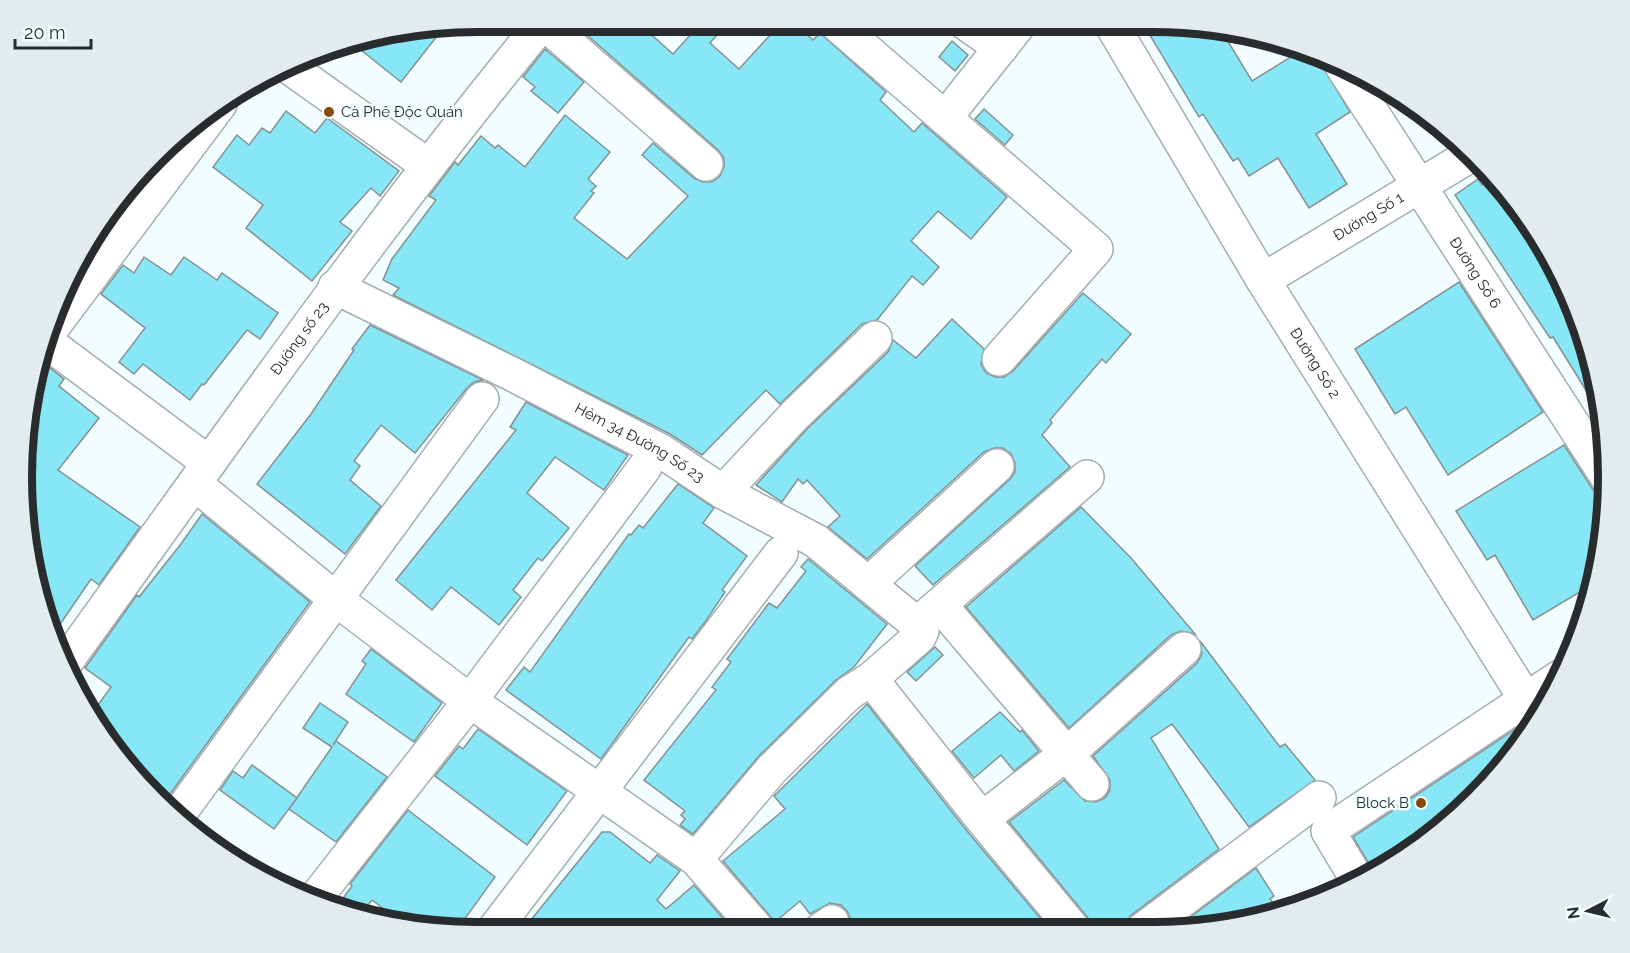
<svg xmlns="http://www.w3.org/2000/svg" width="1630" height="953" font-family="Raleway,sans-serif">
<rect width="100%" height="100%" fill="#f2fdff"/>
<g fill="#87e7f6" stroke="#869092" stroke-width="1.5">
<path d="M571 21H636L673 54 703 21H729L710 43 739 69 783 21H792L813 40 820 33 886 92 880 100 914 132 922 123 1007 197 971 239 938 211 911 241 939 267 923 285 912 276 877 320 862 324 780 404 766 390 702 455 670 434 393 295 399 288 383 280 392 259 436 200 429 196 455 162 458 165 481 136 495 148 498 145 525 167 565 115 610 152 588 179 596 186 591 191 594 193 574 218 627 259 688 196 642 155 653 143 694 178 703 182H712L720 176 724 167V158L718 150Z"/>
<path d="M1142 22H1184L1221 30 1252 81 1305 48 1314 52 1350 112 1316 134 1347 184 1309 208 1278 158 1249 176 1238 158 1233 161 1203 114 1199 117Z"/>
<path d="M445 26 401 82 351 42 422 30Z"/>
<path d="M952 41 968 55 955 71 939 57Z"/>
<path d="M545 49 584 82 558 113 531 91 535 87 523 77Z"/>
<path d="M984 109 1013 135 1005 145 975 119Z"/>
<path d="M286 111 315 133 327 118 399 171 380 196 371 188 340 222 352 231 312 281 246 228 263 205 213 167 237 135 249 145 262 128 270 133Z"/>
<path d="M1494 177 1532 224 1574 303 1600 388 1602 416 1553 337 1550 338 1455 195 1478 179 1482 185Z"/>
<path d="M144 257 171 275 184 257 217 280 222 273 278 313 260 339 247 330 204 385 202 384 190 400 143 364 134 374 119 362 145 328 101 294 123 265 134 273Z"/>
<path d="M1459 282 1543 412 1448 475 1406 407 1395 414 1355 349Z"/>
<path d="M1083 293 1131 334 1106 363 1102 359 1050 420 1052 423 1042 435 1070 467 933 585 915 566 1010 479 1015 472V463L1011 454 1003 448H994L984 452 867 559 828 527 840 516 807 480 803 484 798 479 782 502 756 485 808 428 888 352 893 340 916 358 952 319 984 349 981 364 986 373 995 377H1004L1013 371Z"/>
<path d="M370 325 483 380 474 382 467 388 415 453 381 425 354 461 360 466 350 480 381 506 345 554 257 484 311 414 354 350 352 349Z"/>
<path d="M40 360 64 379 59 386 99 418 58 470 140 527 99 585 91 579 52 636 45 623 21 476Z"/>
<path d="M526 402 628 455 604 490 555 457 527 493 569 528 542 561 538 558 513 590 521 597 499 625 451 587 432 610 396 580 516 430 510 427Z"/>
<path d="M1564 445 1593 490 1607 498 1600 566 1595 583 1533 620 1495 555 1487 560 1456 511Z"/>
<path d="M678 484 714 508 703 523 747 556 722 590 725 592 705 622 692 639 689 637 601 759 506 690 524 667 530 672 629 534 631 535 639 525 643 528Z"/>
<path d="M1081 507 1131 558 1195 634 1181 631 1171 635 1069 728 966 607Z"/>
<path d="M202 514 310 602 165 801 141 778 144 775 115 754 93 712 111 687 85 668 137 595 139 597 181 544Z"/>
<path d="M808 559 887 624 854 667 836 680 759 756 693 834 680 825 685 819 681 815 685 811 644 780 716 690 712 687 731 662 727 659 769 603 777 608 806 571 801 567Z"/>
<path d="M1200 641 1280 747 1285 744 1315 780 1249 827 1172 724 1151 738 1219 849 1130 916 1123 931H1093L1089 919 1009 822 1064 780 1085 801 1096 802 1105 798 1110 790V780L1093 756 1197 663 1202 654Z"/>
<path d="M935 647 943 655 916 681 907 672Z"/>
<path d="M371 649 442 703 414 742 346 694 366 664 362 661Z"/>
<path d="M320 703 348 722 333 745 336 741 387 777 336 842 289 809 332 747 303 728Z"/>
<path d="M867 704 967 831 1051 931H848L851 920 847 911 841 905 830 903 810 914 800 901 775 922 723 861 785 809 774 796Z"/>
<path d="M1000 712 1020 732 1022 730 1039 751 1014 771 1001 755 974 778 952 751Z"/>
<path d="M1520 726 1528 735 1454 819 1375 874 1353 837Z"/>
<path d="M478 729 567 791 527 845 435 776 459 746 463 749Z"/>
<path d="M252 765 297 798 274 829 220 790 233 771 243 778Z"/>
<path d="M408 810 495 877 456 931 401 922 372 900 361 914 335 909 352 886 350 884Z"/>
<path d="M602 832H610L650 863 657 855 680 871 657 900 666 909 694 885 734 931H522Z"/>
<path d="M1256 868 1274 896 1270 899 1279 913 1172 931Z"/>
</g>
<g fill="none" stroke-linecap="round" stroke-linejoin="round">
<g stroke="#a3aeb0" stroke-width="36">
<g id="minor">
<path d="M543 22 706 164"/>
<path d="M834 22 1096 249 999 359"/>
<path d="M964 22 1001 48"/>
<path id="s1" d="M1110 22 1263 280 1538 719"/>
<path id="s2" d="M1342 66 1609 480"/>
<path d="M289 67 427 165"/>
<path d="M945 118 1021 22"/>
<path id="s3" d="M1263 280 1474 153"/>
<path id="s4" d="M335 287 514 375 661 451 723 492 816 541 918 625 922 631 919 637 871 679 849 693 772 769 696 859"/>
<path d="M43 340 220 104"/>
<path d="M44 340 209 463"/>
<path d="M195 484 337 600 470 701 696 859 759 931"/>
<path d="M723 492 795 415 875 338"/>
<path d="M868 584 997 466"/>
<path d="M940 605 1092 784"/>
<path d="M923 619 1087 477"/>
<path id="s5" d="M66 662C222 446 374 227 544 21"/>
<path d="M871 679 982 819 1075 931"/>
<path d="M179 814 482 399"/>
<path d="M982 819 1075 747 1184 649"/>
<path d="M1358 881 1328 831 1560 677"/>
<path d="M314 900 470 701 645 467"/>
<path d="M493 931 781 553"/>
<path d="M819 931 832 922"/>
<path d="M1141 931 1319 798"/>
</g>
</g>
<use href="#minor" stroke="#fff" stroke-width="33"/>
</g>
<g fill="#894b0d" stroke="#f2fdff" stroke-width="2">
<circle cx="329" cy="112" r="6"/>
<circle cx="1421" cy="803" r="6"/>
</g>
<g text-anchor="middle" stroke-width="5" stroke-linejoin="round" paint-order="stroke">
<g font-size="15" fill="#282c2d" stroke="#f2fdff" text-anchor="start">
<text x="341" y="117">Cà Phê Độc Quán</text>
<text x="1409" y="808" text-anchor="end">Block B</text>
</g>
<g font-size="15" fill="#282c2d" stroke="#f2fdff">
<text dy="5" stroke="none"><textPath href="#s3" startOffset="123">Đường Số 1</textPath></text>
<text dy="5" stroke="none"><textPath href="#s2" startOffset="246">Đường Số 6</textPath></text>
<text dy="5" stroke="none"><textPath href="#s5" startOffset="399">Đường số 23</textPath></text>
<text dy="5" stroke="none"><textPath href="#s1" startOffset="398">Đường Số 2</textPath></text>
<text dy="5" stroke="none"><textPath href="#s4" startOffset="342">Hẻm 34 Đường Số 23</textPath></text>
</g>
</g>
<path d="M0 0H1630V953H0ZM477 32H1153A445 445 0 0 1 1598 477V477A445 445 0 0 1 1153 922H477A445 445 0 0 1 32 477V477A445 445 0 0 1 477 32Z" fill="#e2ecee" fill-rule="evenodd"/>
<path fill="none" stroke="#282c2d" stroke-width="8" d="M477 32H1153A445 445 0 0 1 1598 477V477A445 445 0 0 1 1153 922H477A445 445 0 0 1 32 477V477A445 445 0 0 1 477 32Z"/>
<g transform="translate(1588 911) rotate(263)" stroke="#f2fdff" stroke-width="4.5" paint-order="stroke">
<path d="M0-4.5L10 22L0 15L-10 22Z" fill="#282c2d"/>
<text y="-9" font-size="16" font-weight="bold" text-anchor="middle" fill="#282c2d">N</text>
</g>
<path d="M15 39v9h76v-9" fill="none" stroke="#282c2d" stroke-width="3"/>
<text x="24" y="39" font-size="18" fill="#282c2d" stroke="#f2fdff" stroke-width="4.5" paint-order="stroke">20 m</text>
</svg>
